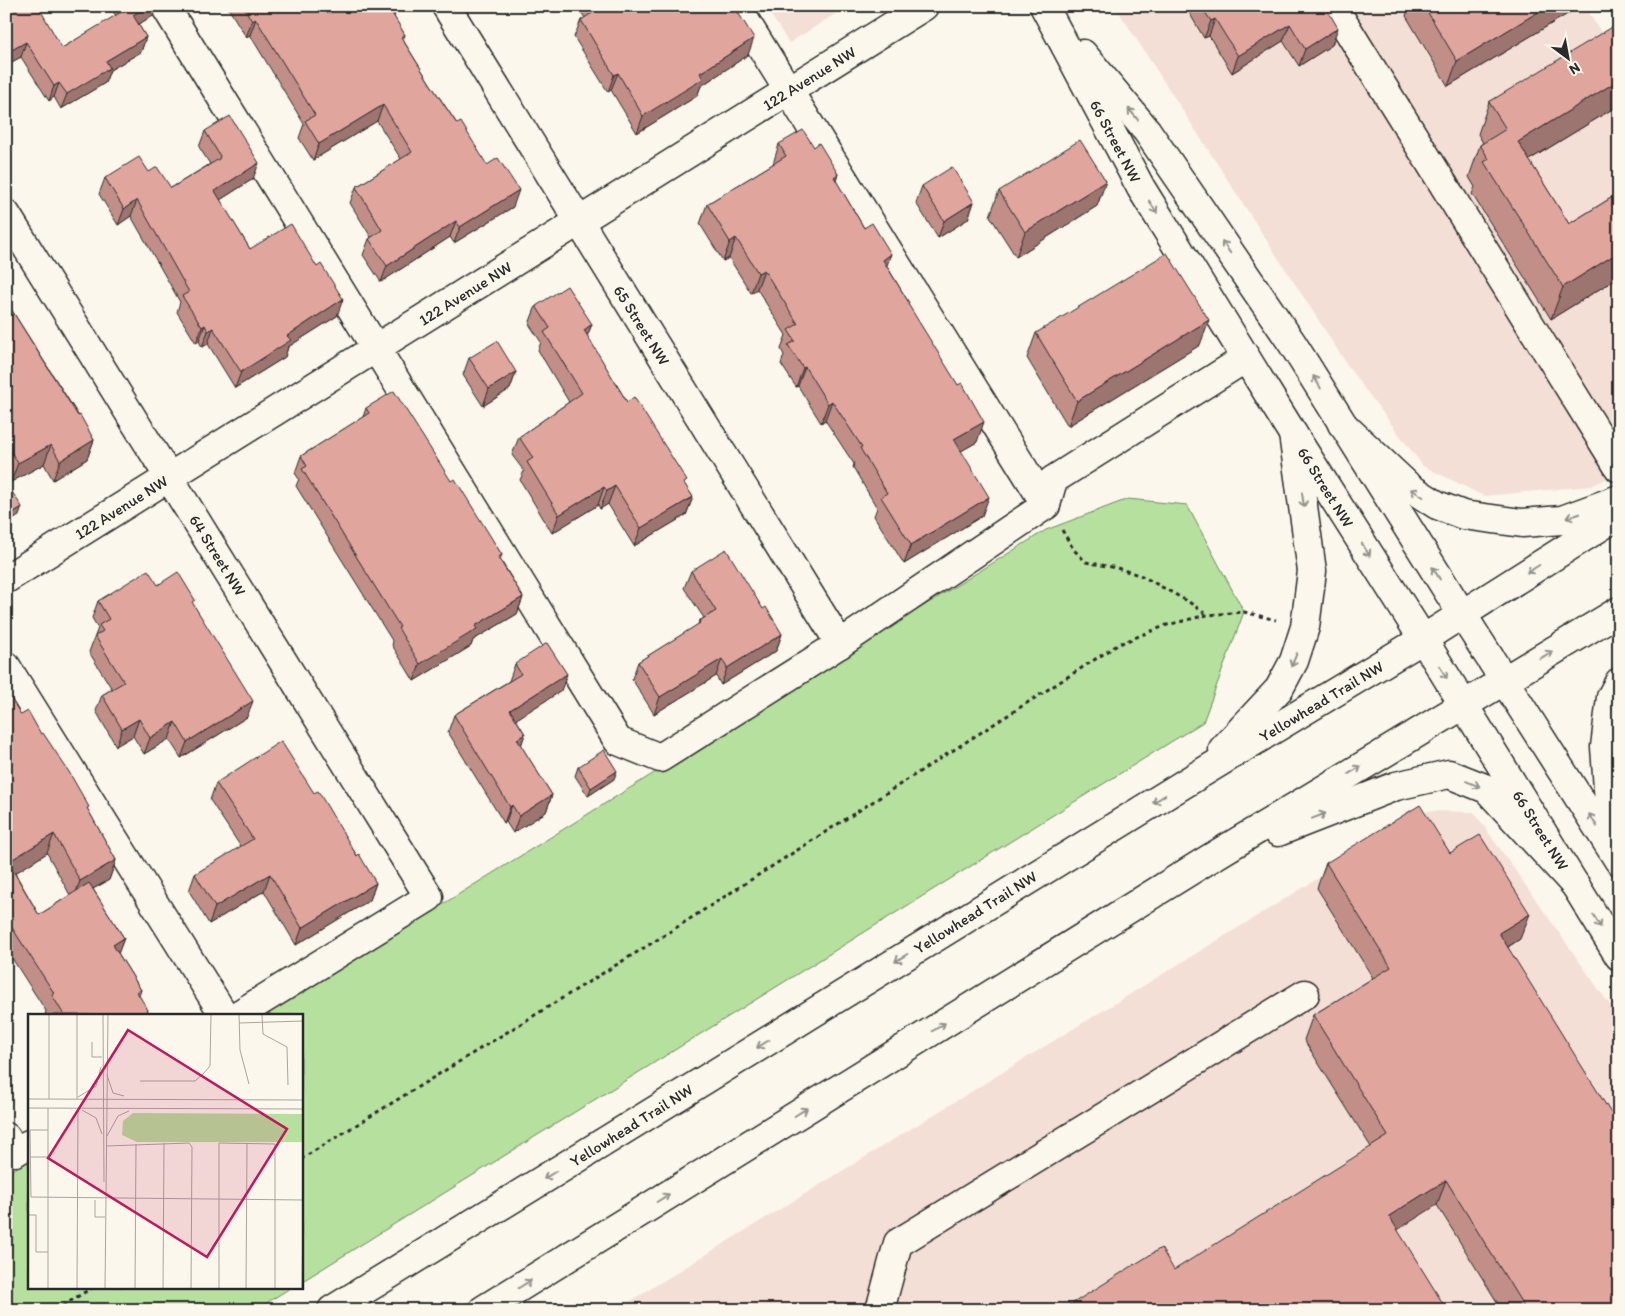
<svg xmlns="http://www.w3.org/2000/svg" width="1625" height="1316" font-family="Itim,sans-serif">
<rect width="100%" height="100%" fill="#fbf7ec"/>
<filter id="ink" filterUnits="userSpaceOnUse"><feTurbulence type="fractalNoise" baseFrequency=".02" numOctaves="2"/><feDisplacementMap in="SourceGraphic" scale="10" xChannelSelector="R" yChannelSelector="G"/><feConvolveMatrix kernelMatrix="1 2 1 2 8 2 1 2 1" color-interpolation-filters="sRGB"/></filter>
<g filter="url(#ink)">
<g fill="#f3dfd5">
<path d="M765 6H848L789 43Z"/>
<path d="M1115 6H1585L1619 62V473L1591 486 1484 496 1423 466 1352 372Z"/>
<path d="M1428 811 1474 812 1619 1018V1310H616Z"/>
</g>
<g fill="#b6e09d" stroke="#708664">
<path d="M1128 499 1187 505 1244 612 1203 722 301 1282V1015H264L1046 530Z"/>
<path d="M29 1160V1287H292L255 1310H6V1174Z"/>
</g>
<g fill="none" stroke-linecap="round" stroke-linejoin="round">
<g stroke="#2b2b2b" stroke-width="31">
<g id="minor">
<path d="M165 6 618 741 660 758 840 644 1046 505 1053 480 1246 358"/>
<path d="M446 6 840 644"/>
<path d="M736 6 1046 505"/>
<path d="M1333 6 1619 468"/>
<path d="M6 214 429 897 238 1015"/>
<path d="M6 579 924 6"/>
<path d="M6 666 224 1015"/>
<path d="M6 1137 15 1152 29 1144"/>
<path d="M880 1310 898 1243 1305 994"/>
</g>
</g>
<g stroke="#2b2b2b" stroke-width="31">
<g id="major">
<path d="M1044 6 1141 188 1293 434 1423 639 1619 956"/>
<path d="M1083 54 1147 131 1292 343 1462 614 1619 861"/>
</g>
</g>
<g stroke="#2b2b2b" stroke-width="31">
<g id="highway">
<path d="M1342 424 1409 487 1437 505 1463 515 1522 523 1562 520 1619 499"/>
<path d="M1619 682 1611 697 1605 747 1609 803 1619 828"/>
<path d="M1223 749 1279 689 1294 661 1305 627 1312 571 1293 434"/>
<path d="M1278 832 1396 786 1449 774 1487 789 1576 886"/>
<path d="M332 1310 1200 774 1423 639 1619 515"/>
<path d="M483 1310 1209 859 1619 611"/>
</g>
</g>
<g stroke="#2b2b2b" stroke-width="3" stroke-dasharray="4 4" stroke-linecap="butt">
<path d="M1062 530 1074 550 1086 562 1117 568 1142 576 1189 602 1207 615"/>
<path d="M301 1159 660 938 1119 644 1167 625 1207 615 1244 612 1276 620"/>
<path d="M56 1310 93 1287"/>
</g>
<use href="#minor" stroke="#fbf7ec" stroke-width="28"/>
<use href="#major" stroke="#fbf7ec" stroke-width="28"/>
<use href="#highway" stroke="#fbf7ec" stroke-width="28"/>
</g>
<g fill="#c18f88" stroke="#2b2b2b" fill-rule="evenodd">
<path d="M6 6 62 48 116 16 110 6H156L153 16 138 24 146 37 141 52 110 70 105 83 61 109 54 97 49 101 21 57 6 65Z"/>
<path d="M227 6H393L396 11 394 17 405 35 403 40 431 85 513 207 454 243 450 237 381 282 363 255 369 239 371 237 350 203 356 187 401 159 377 121 313 160 299 138 304 124 250 35 246 37Z"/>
<path d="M577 6H734L748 55 701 86 697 96 637 133 611 90 608 92 574 37 581 20 585 18Z"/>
<path d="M1188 6H1325L1332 45 1299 66 1283 41 1232 73 1209 36 1204 38 1187 9Z"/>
<path d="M1409 6H1575L1574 10 1448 86 1406 16Z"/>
<path d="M1619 33V105L1529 160 1569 224 1619 193V277L1551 319 1472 194 1475 187 1469 177 1480 145 1483 143 1478 134 1489 102Z"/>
<path d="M205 131 253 179 220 200 250 249 337 316 288 347 285 357 235 388 208 344 202 347 199 341 196 343 177 312 180 302 131 216 118 225 99 194 105 178 149 172 171 188 210 164 199 147Z"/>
<path d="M779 144 814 147 838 174 836 181 909 303 908 305 977 442 961 451 982 516 904 564 874 516 877 508 853 467 854 464 825 420 821 423 798 386 796 387 781 364 784 355 781 349 786 335 757 289 751 293 729 258 723 261 700 224 707 204 773 164Z"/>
<path d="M1106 181 1097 206 1016 257 990 216 999 191Z"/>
<path d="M922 186 974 202 968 219 938 238 916 203Z"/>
<path d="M6 301 94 440 87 459 53 480 44 464 11 482 6 474Z"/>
<path d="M536 306 592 324 587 336 627 402 693 497 686 515 634 546 608 504 600 509 598 505 552 533 520 480 524 471 512 455 519 437 569 402 538 350 541 342 529 324Z"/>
<path d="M1036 333 1200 345 1068 426 1027 358Z"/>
<path d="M469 358 516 372 510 389 483 406 463 375Z"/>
<path d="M366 408 451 481 502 555 500 559 523 597 517 614 473 640 471 646 414 681 392 645 393 642 296 486 299 479 295 473 301 456 363 417Z"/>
<path d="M691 571 763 609 782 634 776 651 721 685 716 676 654 714 632 679 638 662 698 625 699 621 704 618 684 588Z"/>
<path d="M158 585 193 604 247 717 181 758 169 739 144 754 133 736 116 746 96 711 102 695 112 689 89 652 98 628 92 618 98 601Z"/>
<path d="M515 664 561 691 516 719 525 734 521 746 552 795 546 812 513 833 506 822 504 823 448 732 454 715 509 681Z"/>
<path d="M6 690 21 715 88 810 116 860 109 880 93 889 124 938 118 953 141 990 139 996 147 1015H45L46 1011 6 949ZM47 853 70 895 39 915 15 873Z"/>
<path d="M578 767 614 779 588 796 575 776Z"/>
<path d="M216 783 314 793 376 883 370 900 296 945 264 891 209 924 189 891 195 874 241 847 210 800Z"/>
<path d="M1450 853 1520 939 1508 947 1619 1310H1502L1437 1205 1371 1147 1304 1040 1313 1015 1373 978 1317 888 1326 863Z"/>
</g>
<g fill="#9d746f" stroke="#2b2b2b">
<path d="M148 6H156L153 16 128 30 133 15Z"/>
<path d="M1548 6H1575L1574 10 1448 86 1457 61Z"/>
<path d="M256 19 250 35 246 37 252 21Z"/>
<path d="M1215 19 1209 36 1204 38 1211 21Z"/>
<path d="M1290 24 1283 41 1232 73 1238 56Z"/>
<path d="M1338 28 1332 45 1299 66 1305 49Z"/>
<path d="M146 37 141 52 110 70 105 83 61 109 67 94 106 61Z"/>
<path d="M754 38 748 55 701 86 697 96 637 133 643 116 700 73Z"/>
<path d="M26 42 21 57 6 65V62L10 51Z"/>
<path d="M618 73 611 90 608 92 614 75Z"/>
<path d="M1619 80V105L1506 174 1518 142Z"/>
<path d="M59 83 54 97 49 101 54 86Z"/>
<path d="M383 105 377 121 313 160 319 144Z"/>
<path d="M259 163 253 179 209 207 215 191Z"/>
<path d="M838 174 831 194 834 177Z"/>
<path d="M1106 181 1097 206 1016 257 1025 232Z"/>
<path d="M519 190 513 207 454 243 460 227Z"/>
<path d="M137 200 131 216 118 225 124 209Z"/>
<path d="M974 202 968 219 938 238 944 221Z"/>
<path d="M456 221 450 237 381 282 387 266Z"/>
<path d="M736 238 729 258 723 261 730 242Z"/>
<path d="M1619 252V277L1551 319 1563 287Z"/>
<path d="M891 254 884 274 883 260Z"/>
<path d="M764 270 757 289 751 293 758 273Z"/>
<path d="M343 299 337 316 288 347 285 357 235 388 241 372 287 336Z"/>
<path d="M1209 320 1200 345 1068 426 1077 401Z"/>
<path d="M592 324 585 342 584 330Z"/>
<path d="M205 325 199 341 196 343 202 327Z"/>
<path d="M213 328 208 344 202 347 208 331Z"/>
<path d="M805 367 798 386 796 387 803 368Z"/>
<path d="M516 372 510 389 483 406 489 389Z"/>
<path d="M832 401 825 420 821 423 828 404Z"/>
<path d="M984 422 977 442 947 459 954 439Z"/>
<path d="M94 440 87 459 53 480 60 461Z"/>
<path d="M51 445 44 464 11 482 18 463Z"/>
<path d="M615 486 608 504 600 509 607 491Z"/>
<path d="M604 487 598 505 552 533 559 515Z"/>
<path d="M693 497 686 515 634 546 641 528Z"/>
<path d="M989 497 982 516 904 564 911 545Z"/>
<path d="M22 507 19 516 6 524V517Z"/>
<path d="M523 597 517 614 473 640 471 646 414 681 420 664 475 626Z"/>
<path d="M782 634 776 651 721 685 727 668Z"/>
<path d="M722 659 716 676 654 714 660 697Z"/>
<path d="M567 674 561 691 504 727 510 710Z"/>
<path d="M253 701 247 717 181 758 187 742Z"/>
<path d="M139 719 133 736 116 746 122 729Z"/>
<path d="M175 722 169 739 144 754 150 738Z"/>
<path d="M525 734 519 751 517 739Z"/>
<path d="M617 771 614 779 588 796 591 788Z"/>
<path d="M552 795 546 812 513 833 519 816Z"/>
<path d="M512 805 506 822 504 823 510 807Z"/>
<path d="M54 834 47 853 6 879 8 862Z"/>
<path d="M116 860 109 880 73 900 80 881Z"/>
<path d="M270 874 264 891 209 924 215 907Z"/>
<path d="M376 883 370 900 296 945 302 928Z"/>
<path d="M1530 914 1520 939 1490 958 1499 933Z"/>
<path d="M9 923 6 932V925Z"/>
<path d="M124 938 117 957 113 945Z"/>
<path d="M148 1010 147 1015H140Z"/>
<path d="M1446 1180 1437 1205 1380 1241 1389 1216Z"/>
</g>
<g fill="#e0a69e" stroke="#2b2b2b">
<path d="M6 6H38L62 48 126 9 124 6H148L133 15 146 37 106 61 110 68 67 94 59 83 54 86 26 42 10 51 6 44Z"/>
<path d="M243 6H393L396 11 392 13 405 35 401 37 431 85 457 124 461 122 487 165 498 158 519 190 460 227 456 221 387 266 369 239 382 230 356 187 412 152 383 105 319 144 305 121 315 115 256 19 252 21Z"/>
<path d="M595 6H734L754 38 700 73 703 79 643 116 618 73 614 75 581 20 597 10Z"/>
<path d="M1201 6H1325L1338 28 1305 49 1290 24 1238 56 1215 19 1211 21Z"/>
<path d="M1424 6H1548L1457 61Z"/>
<path d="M1614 26 1619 33V80L1518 142 1569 224 1619 193V252L1563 287 1484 162 1489 159 1480 145 1506 129 1489 102Z"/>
<path d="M230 116 259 163 215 191 250 249 291 224 317 267 321 264 343 299 287 336 291 340 241 372 213 328 208 331 205 325 202 327 182 296 189 292 137 200 124 209 105 178 139 157 149 172 157 167 171 188 219 159 220 156 205 131Z"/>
<path d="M803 130 814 147 819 143 838 174 834 177 864 228 872 223 891 254 883 260 909 303 908 304 958 385 962 383 984 422 954 439 989 497 911 545 881 497 887 493 860 448 862 447 832 401 828 404 805 367 803 368 788 345 795 341 788 330 798 324 764 270 758 273 736 238 730 242 707 204 786 156 779 144Z"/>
<path d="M1080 140 1106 181 1025 232 999 191Z"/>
<path d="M952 167 974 202 944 221 922 186Z"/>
<path d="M1167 253 1209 320 1077 401 1036 333Z"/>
<path d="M567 286 592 324 584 330 627 402 634 397 687 481 684 483 693 497 641 528 615 486 607 491 604 487 559 515 527 462 533 458 519 437 582 393 544 332 550 328 536 306Z"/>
<path d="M6 301 78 416 80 415 94 440 60 461 51 445 18 463 6 444Z"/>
<path d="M497 341 516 372 489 389 469 358Z"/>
<path d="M394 391 451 481 455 479 502 555 498 557 523 597 475 626 477 629 420 664 398 628 400 627 302 469 307 466 301 456 369 413 366 408Z"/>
<path d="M8 486 22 507 6 517V487Z"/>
<path d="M726 549 763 609 766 607 782 634 727 668 722 659 660 697 638 662 700 623 699 621 716 611 691 571Z"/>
<path d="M148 570 158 585 178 572 195 600 192 602 253 701 187 742 175 722 150 738 139 719 122 729 102 695 124 682 95 636 103 631 99 625 109 619 98 601Z"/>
<path d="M547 643 567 674 510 710 525 734 517 739 552 795 519 816 512 805 510 807 454 715 521 674 515 664Z"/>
<path d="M6 690 21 715 28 711 41 734 43 733 69 772 89 807 87 808 116 860 80 881 54 834 8 862 39 915 89 883 124 938 113 945 141 990 137 992 148 1010 140 1015H64L52 995 54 993 9 923 6 925Z"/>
<path d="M281 741 314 793 318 791 357 856 359 854 376 883 302 928 270 874 215 907 195 874 253 839 216 783Z"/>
<path d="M604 750 617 771 591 788 578 767Z"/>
<path d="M1420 805 1450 853 1480 835 1530 914 1499 933 1619 1126V1310H1526L1446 1180 1389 1216 1447 1310H1062L1161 1248 1174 1270 1388 1136 1313 1015 1391 967 1326 863Z"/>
</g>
<defs><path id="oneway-shaft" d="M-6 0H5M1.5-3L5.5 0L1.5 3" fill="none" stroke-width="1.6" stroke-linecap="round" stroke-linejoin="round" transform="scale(1.25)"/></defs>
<g stroke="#93918c">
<use href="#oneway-shaft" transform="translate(1133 114) rotate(-130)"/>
<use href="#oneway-shaft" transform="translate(1153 207) rotate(58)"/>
<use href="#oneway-shaft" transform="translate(1226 247) rotate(-125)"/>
<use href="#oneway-shaft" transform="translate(1317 382) rotate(-121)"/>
<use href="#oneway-shaft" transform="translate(1417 493) rotate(-148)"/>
<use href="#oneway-shaft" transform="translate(1303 500) rotate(82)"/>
<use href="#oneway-shaft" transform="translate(1573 516) rotate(162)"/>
<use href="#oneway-shaft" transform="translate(1366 550) rotate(58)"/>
<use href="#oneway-shaft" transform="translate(1533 569) rotate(148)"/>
<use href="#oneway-shaft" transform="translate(1436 573) rotate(-122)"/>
<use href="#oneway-shaft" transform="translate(1546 655) rotate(-31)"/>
<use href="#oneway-shaft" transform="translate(1294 660) rotate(113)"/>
<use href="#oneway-shaft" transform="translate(1443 672) rotate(59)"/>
<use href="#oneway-shaft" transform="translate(1355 770) rotate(-31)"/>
<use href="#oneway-shaft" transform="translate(1473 784) rotate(22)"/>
<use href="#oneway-shaft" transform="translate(1159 799) rotate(148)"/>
<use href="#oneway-shaft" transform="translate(1319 816) rotate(-21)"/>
<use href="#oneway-shaft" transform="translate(1593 820) rotate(-122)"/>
<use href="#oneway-shaft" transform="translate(1597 921) rotate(58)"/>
<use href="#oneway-shaft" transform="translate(901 958) rotate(148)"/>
<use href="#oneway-shaft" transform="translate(939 1027) rotate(-32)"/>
<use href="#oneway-shaft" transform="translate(763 1044) rotate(148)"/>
<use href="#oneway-shaft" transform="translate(801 1112) rotate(-32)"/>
<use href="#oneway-shaft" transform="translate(550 1175) rotate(148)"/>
<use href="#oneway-shaft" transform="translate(663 1198) rotate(-32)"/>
<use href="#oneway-shaft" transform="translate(525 1284) rotate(-32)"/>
</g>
</g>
<g text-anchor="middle" stroke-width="5" stroke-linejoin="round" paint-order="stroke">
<g font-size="16" fill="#2b2b2b" stroke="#fbf7ec">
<text transform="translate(809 78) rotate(-32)" y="6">122 Avenue NW</text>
<text transform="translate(1116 141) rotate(62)" y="6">66 Street NW</text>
<text transform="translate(465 293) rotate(-32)" y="6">122 Avenue NW</text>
<text transform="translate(642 325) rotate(58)" y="6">65 Street NW</text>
<text transform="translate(1326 487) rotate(58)" y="6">66 Street NW</text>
<text transform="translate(121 507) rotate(-32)" y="6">122 Avenue NW</text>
<text transform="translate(218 555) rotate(58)" y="6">64 Street NW</text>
<text transform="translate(1321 701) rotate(-31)" y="6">Yellowhead Trail NW</text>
<text transform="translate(1541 830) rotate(58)" y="6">66 Street NW</text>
<text transform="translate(975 912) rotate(-32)" y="6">Yellowhead Trail NW</text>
<text transform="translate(631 1125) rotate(-32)" y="6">Yellowhead Trail NW</text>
</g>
</g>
<g transform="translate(28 1014)">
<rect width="275" height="275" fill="#fbf7ec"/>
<path d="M105 99 275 100V128H109L94 121 95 107Z" fill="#b6e09d"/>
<path fill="none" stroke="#a8a59f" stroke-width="1" d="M49 0V85M75 0 76 168M211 0 212 36 221 70M234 0 235 20 259 33 260 71M211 9 275 7M64 28V43H74M79 61 85 79 96 82M112 67H167L175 60 182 52 183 0M50 83 68 72 73 53M0 85 275 86M21 85V0M0 94 275 95M54 96 68 104 74 120M20 116H2L3 183 275 186M79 122 90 102 101 97M79 132 161 129 164 133 163 275M275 133V174M3 143H20M67 186V203H77M0 201H8V238H20M20 275V94M49 275 50 94M77 275 80 0M107 275 108 130M135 275 136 129M191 275V129L247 130V275M218 275 219 129M274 275 275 193"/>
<path fill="#c2185b" fill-opacity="0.15" stroke="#c2185b" stroke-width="2.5" d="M100 16 259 115 179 243 20 144Z"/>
<rect width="275" height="275" fill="none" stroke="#2b2b2b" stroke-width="2.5"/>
</g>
<rect width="1625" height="1316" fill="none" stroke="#fbf7ec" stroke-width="25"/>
<rect x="12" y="12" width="1600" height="1291" fill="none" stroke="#2b2b2b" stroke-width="2" filter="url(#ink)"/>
<g transform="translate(1568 58) rotate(148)" stroke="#fbf7ec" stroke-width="4" paint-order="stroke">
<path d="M0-4L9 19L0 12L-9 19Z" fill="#2b2b2b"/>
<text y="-8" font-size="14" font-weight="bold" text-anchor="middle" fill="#2b2b2b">N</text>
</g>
</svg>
